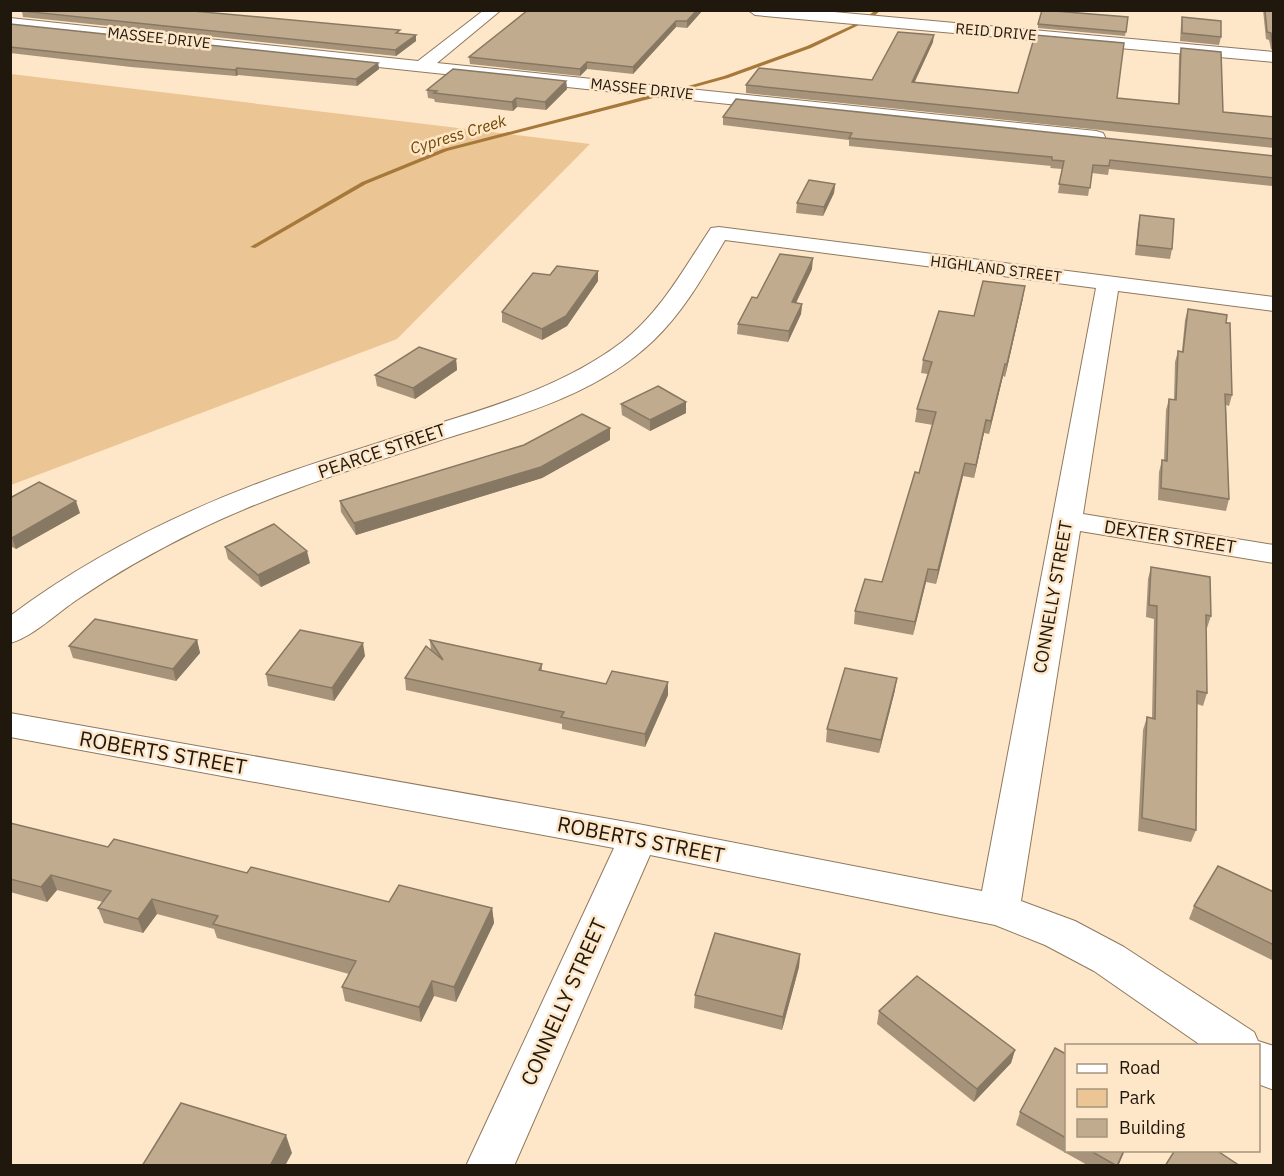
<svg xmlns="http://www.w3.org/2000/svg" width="1284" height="1176" font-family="'IBM Plex Sans',sans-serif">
<rect width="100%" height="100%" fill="#fee6c8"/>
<path fill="#ecc594" d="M11 74 590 144 397 339 11 485Z"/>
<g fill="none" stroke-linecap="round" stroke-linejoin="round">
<g fill="#a6793a" fill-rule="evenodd">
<path d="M876 10H881L873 17H869V15Z"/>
<path d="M855 24 859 25 811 48 728 78 684 90 681 88 724 76 807 46Z"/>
<path d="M651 95 654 97 653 98 447 151 366 184 255 248 250 247 362 182 443 149Z"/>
</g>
<g stroke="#8f795e" stroke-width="2">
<g id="minor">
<path d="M484 10H501L437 63 1096 131 1103 133 1105 137 1103 141 1096 143 10 28V18L418 61Z"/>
<path d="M748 10H812L1274 52V62L755 15Z"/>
<path d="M719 227 1274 297V311L1118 291 1083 514 1274 545V563L1080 531 1021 901 1075 921 1124 947 1254 1032 1258 1041 1274 1046V1090L1258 1084V1046H1202L1094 971 1045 945 995 925 650 855 514 1166H466L614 848 10 737V713L638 824 982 891 1096 288 725 240C704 275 684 311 654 340 596 396 513 417 438 441 356 468 274 493 196 531 155 551 116 573 78 599 58 612 33 637 10 643V616C105 545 213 496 325 460 362 448 400 436 437 424 502 404 568 383 622 342 661 312 684 268 711 228Z"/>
</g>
</g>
<use href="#minor" fill="#fff" fill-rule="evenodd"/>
</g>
<g fill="#a6937a">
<path d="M650 10H703L687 28 676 27 633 74 587 69 580 76 470 64 469 57Z"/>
<path d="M1263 10H1274V51L1271 49 1269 40 1266 39Z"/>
<path d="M22 11 416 41 396 56 23 17Z"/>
<path d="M1128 17 1125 36 1038 28V24Z"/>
<path d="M1182 17 1221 37 1219 45 1180 41 1181 25Z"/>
<path d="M10 24 378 63 379 69 357 86 238 75 236 76 131 67 10 53Z"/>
<path d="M933 42 914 83 1018 93 1117 98 1178 104 1179 56 1181 48 1223 112 1274 117V148L746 93V85L872 80Z"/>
<path d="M1274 59V76L1272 64Z"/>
<path d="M566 81 567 89 546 110 517 107 513 111 435 102 434 99 428 98 427 90Z"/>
<path d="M723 117 1274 156V190H1272V186L1109 169 1108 175 1092 173 1088 196 1058 193 1062 169 1050 168 1051 166 849 146V140L723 125Z"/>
<path d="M835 184 834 193 823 216 796 213 797 203Z"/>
<path d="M1140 215 1172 249 1170 259 1135 255 1138 225Z"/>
<path d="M812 269 796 303 802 304 801 314 788 342 737 334 738 324 757 298Z"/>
<path d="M550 275 598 281 567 326 542 340 502 322V312Z"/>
<path d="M1023 298 1005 377 1003 376 989 434 984 433 974 478 963 476 936 584 926 582 913 635 854 624 855 611 882 582 919 473 933 425 915 422 917 409 928 374 921 373 923 360 974 316Z"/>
<path d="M1188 309 1226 323 1232 395 1229 406 1226 405 1229 499 1226 511 1158 500 1159 472 1162 460H1164L1166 410 1169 399 1174 400 1175 362 1178 351H1182L1185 320Z"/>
<path d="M456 359 457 370 415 399 377 386 375 375Z"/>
<path d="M621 404 686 413 650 431 622 415Z"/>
<path d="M610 440 542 478 356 535 341 512 340 501Z"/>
<path d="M10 498 80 513 16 549 10 546Z"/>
<path d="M225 547 310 563 261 587 228 559Z"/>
<path d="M1151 567 1211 616 1207 628H1206L1207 693 1203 706 1197 704 1196 830 1191 842 1138 831 1143 730 1147 717 1152 718 1154 619 1146 617 1148 579Z"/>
<path d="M197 640 200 653 176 681 73 658 69 646Z"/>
<path d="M430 640 542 664V671L606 684 668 695 645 747 562 729V724L406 690 405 678 431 651Z"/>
<path d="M365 656 334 701 268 686 266 674Z"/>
<path d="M895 690 879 753 826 742 827 729Z"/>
<path d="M10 823 108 847 247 873 389 902 492 908 494 923 456 1002 434 996 421 1022 345 1001 342 987 349 974 217 938 214 929 157 914 143 933 104 923 98 908 103 902 57 890 47 902 10 892Z"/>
<path d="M1274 892V961L1189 919 1194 906Z"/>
<path d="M800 954 799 967 782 1030 694 1008 695 995Z"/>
<path d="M879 1011 1015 1050 1011 1063 974 1102 877 1024Z"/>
<path d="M1066 1054V1150H1125L1118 1166H1089L1016 1125 1020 1112Z"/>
</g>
<g fill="#877863">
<path d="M697 10H703L687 28V21Z"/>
<path d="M676 21V27L633 74V67Z"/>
<path d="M416 35V41L396 56 395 50Z"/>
<path d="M934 35 933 42 911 90 912 82Z"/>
<path d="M587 62V69L580 76V69Z"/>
<path d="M378 63 379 69 357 86 356 79Z"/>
<path d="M237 68 238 75 236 76 235 70Z"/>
<path d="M566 81 567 89 546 110 545 102Z"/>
<path d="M516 98 517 107 513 111 512 102Z"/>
<path d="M835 184 834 193 823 216 824 207Z"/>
<path d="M813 258 812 269 791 313 792 302Z"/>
<path d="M598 271V281L567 326 542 340V329Z"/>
<path d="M1025 286 1023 298 1005 377 1007 364Z"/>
<path d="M802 304 801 314 788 342 789 331Z"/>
<path d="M456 359 457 370 415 399 413 388Z"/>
<path d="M1005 364 1003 376 989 434 991 421Z"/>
<path d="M686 402V413L650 431V420Z"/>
<path d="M986 420 984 433 974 478 976 465Z"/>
<path d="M610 428V440L542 478 356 535 354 523Z"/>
<path d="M965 463 963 476 936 584 938 570Z"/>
<path d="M76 501 80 513 16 549 12 538Z"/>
<path d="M307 551 310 563 261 587 258 575Z"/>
<path d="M928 569 926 582 913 635 915 622Z"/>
<path d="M197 640 200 653 176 681 173 669Z"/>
<path d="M363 643 365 656 334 701 332 688Z"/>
<path d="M897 678 895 690 879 753 881 740Z"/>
<path d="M668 682V695L645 747V734Z"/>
<path d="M51 875 57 890 47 902 41 887Z"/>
<path d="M152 899 157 914 143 933 138 919Z"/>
<path d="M492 908 494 923 456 1002 454 987Z"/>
<path d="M800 954 799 967 782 1030 783 1017Z"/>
<path d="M432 981 434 996 421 1022 419 1007Z"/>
<path d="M1015 1050 1011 1063 974 1102 977 1089Z"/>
<path d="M286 1135 292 1153 285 1166H270Z"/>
<path d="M1124 1150H1125L1118 1166H1117Z"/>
</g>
<g fill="#c1ab8e" stroke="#877863" stroke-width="1.5">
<path d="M23 10H182L400 30 396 33 416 35 395 50 22 11Z"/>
<path d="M528 10 649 11 697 10 687 21H676L633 67 587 62 580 69 469 57Z"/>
<path d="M1042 10 1128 17 1126 32 1038 24Z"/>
<path d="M1265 10H1274V43L1272 42 1271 33 1267 32Z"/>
<path d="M1182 17 1221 21V37L1182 33Z"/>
<path d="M10 24 378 63 356 79 237 68 235 70 130 60 10 47Z"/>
<path d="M898 32 934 35 912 82 1018 93 1035 35 1124 43 1117 98 1179 104 1181 48 1221 52 1223 112 1274 117V139L746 85 759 68 872 80Z"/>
<path d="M453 69 566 81 545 102 516 98 512 102 434 93 437 91 427 90Z"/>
<path d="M736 99 1274 156V178L1110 160 1109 166 1093 165 1090 188 1059 184 1064 161 1052 160V157L849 138 852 133 723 117Z"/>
<path d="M809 180 835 184 824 207 797 203Z"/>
<path d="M1140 215 1174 219 1172 249 1137 245Z"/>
<path d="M780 254 813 258 792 302 802 304 789 331 738 324 752 297 757 298Z"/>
<path d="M557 266 598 271 566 316 542 329 502 312 533 273 550 275Z"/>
<path d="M983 281 1025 286 1007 364H1005L991 421 986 420 976 465 965 463 938 570 928 569 915 622 855 611 865 579 882 582 915 472 919 473 936 412 917 409 932 362 923 360 939 311 974 316Z"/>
<path d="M1188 309 1227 315 1226 323H1230L1232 395 1225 394 1229 499 1161 488 1162 460 1167 461 1169 399 1176 400 1178 351 1183 352Z"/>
<path d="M419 347 456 359 413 388 375 375Z"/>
<path d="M658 386 686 402 650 420 621 404Z"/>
<path d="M582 414 610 428 541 467 354 523 340 501 524 445Z"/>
<path d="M39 482 76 501 12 538 10 537V498Z"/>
<path d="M274 524 307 551 258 575 225 547Z"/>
<path d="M1151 567 1210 577 1211 616 1206 615 1207 693 1197 691 1196 830 1142 818 1147 717 1155 719 1157 606 1149 605Z"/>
<path d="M95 619 197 640 173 669 69 646Z"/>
<path d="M300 630 363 643 332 688 266 674Z"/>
<path d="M430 640 542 664 539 670 606 684 612 671 668 682 645 734 561 717 564 712 405 678 426 646 443 660Z"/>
<path d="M845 668 897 678 881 740 827 729Z"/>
<path d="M10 823 108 847 114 839 247 873 251 867 389 902 399 885 492 908 454 987 432 981 419 1007 342 987 356 961 213 924 218 916 152 899 138 919 98 908 111 891 51 875 41 887 10 879Z"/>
<path d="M1218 866 1274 892V945L1194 906Z"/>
<path d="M715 933 800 954 783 1017 695 995Z"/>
<path d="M917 976 1015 1050 977 1089 879 1011Z"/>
<path d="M1055 1048 1066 1054V1138L1020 1112Z"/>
<path d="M181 1103 286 1135 270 1166H142Z"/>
<path d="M1089 1150H1124L1117 1166Z"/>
<path d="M1175 1150H1216L1240 1166H1165Z"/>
</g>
<g text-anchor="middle" stroke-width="5" stroke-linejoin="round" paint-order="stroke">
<g font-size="15" fill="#20180d" stroke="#fee6c8">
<text transform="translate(996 32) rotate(5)" y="5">REID DRIVE</text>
<text transform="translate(159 38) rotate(6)" y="5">MASSEE DRIVE</text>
<text transform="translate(642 89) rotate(6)" y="5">MASSEE DRIVE</text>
<text transform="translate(996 269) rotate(7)" y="5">HIGHLAND STREET</text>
</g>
<g font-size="16" font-style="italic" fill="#6d4600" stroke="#fee6c8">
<text transform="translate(458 134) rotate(-17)" y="6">Cypress Creek</text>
</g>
<g font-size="18" fill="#20180d" stroke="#fee6c8">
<text transform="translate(382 451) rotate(-19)" y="6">PEARCE STREET</text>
<text transform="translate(1170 537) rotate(9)" y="6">DEXTER STREET</text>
<text transform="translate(1053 597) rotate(-80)" y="6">CONNELLY STREET</text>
</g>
<g font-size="21" fill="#20180d" stroke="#fee6c8">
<text transform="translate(163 753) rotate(10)" y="7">ROBERTS STREET</text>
<text transform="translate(641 840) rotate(11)" y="7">ROBERTS STREET</text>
<text transform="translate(564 1002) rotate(-66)" y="7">CONNELLY STREET</text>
</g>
</g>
<rect width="1284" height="1176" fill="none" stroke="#20180d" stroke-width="24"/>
<rect x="1065" y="1044" width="195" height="108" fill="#fee6c8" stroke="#a5947d" stroke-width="1.5"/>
<rect x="1077" y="1064" width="30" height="9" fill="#ffffff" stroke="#a5947d" stroke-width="1.5"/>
<text x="1119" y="1074" font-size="18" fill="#20180d">Road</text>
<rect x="1077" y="1089" width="30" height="18" fill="#ecc594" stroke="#a5947d" stroke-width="1.5"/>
<text x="1119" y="1104" font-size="18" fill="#20180d">Park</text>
<rect x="1077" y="1119" width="30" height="18" fill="#c1ab8e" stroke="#a5947d" stroke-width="1.5"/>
<text x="1119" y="1134" font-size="18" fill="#20180d">Building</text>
</svg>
